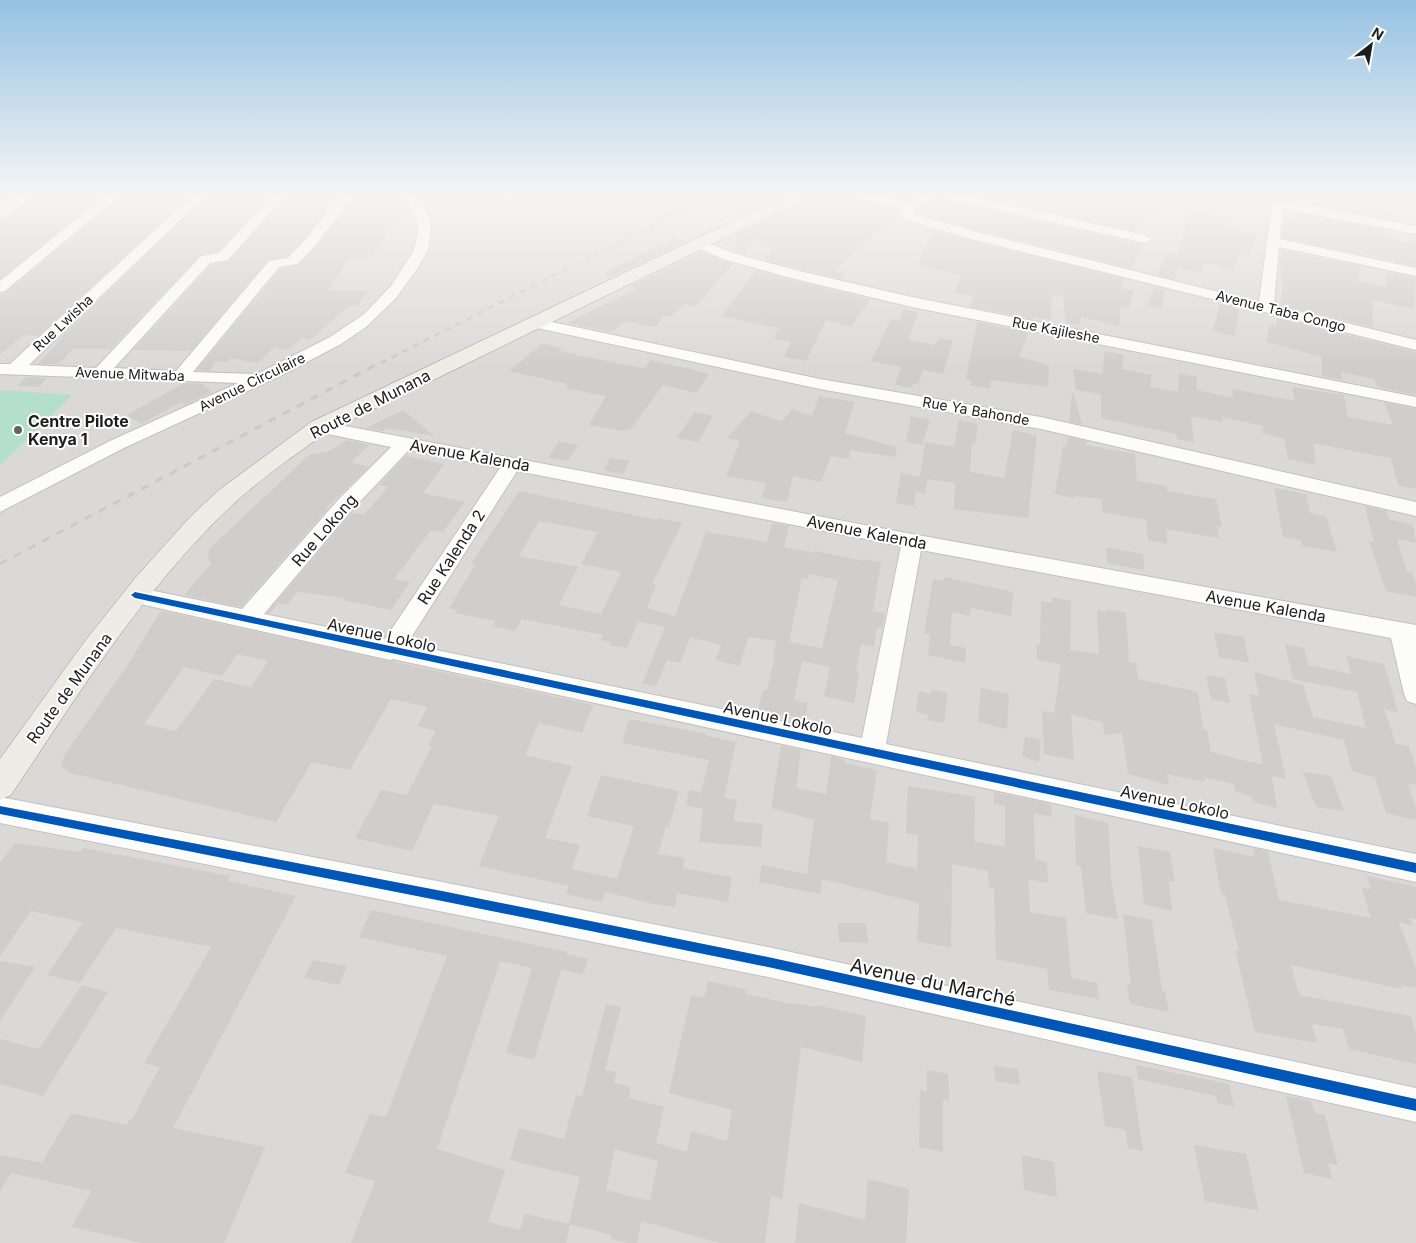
<svg xmlns="http://www.w3.org/2000/svg" width="1416" height="1243" font-family="Inter,sans-serif">
<rect width="100%" height="100%" fill="#ebe9e6"/>
<rect fill="#dad9d7" x="0" y="195" width="1416" height="1048"/>
<path fill="#b4dfca" d="M0 390 72 395 0 465Z"/>
<g fill="#d0cdcb" fill-rule="evenodd">
<path d="M35 195 101 197 0 279V220L6 218Z"/>
<path d="M136 195H190L38 336 24 335 0 354V294L6 292 120 198Z"/>
<path d="M208 195H270L218 251 200 255 111 349H73L59 364H38L63 337H61Z"/>
<path d="M288 195H338L305 238 287 256 268 260 191 351 133 350 211 265 229 261Z"/>
<path d="M356 195H396L387 207 404 208 371 258 348 260 329 290 367 291 358 306H349L310 340 303 338 286 350 276 346 257 363 230 358 227 362 216 361 210 371 197 370 280 269 298 265 317 246Z"/>
<path d="M756 195H777L780 197 742 215 745 201Z"/>
<path d="M812 195H854L858 200 898 210 899 212 834 271 846 274 841 279 764 260 772 249 757 237 742 254 734 251 738 233 799 204 811 208Z"/>
<path d="M974 195H1167L1134 231Z"/>
<path d="M1313 195H1384L1385 218 1312 204Z"/>
<path d="M940 196 947 201 1144 245 1131 268 977 230 917 213 921 206Z"/>
<path d="M1190 210 1229 218 1226 228 1257 234 1248 255 1239 253 1233 270 1205 263 1201 274 1179 268 1175 279 1158 275 1167 251 1177 254Z"/>
<path d="M1295 213 1385 230V237L1416 243V266L1360 252 1359 254 1282 238 1284 217 1293 219Z"/>
<path d="M927 228 967 240 1125 279 1121 288 1134 291 1129 309 1121 307 1119 326 1082 317 1080 325 1066 323 1063 295 1052 296 1051 320 1035 317 1034 319 970 307 973 296 954 293 962 275 917 265 933 231Z"/>
<path d="M673 238 684 242 611 277 604 274Z"/>
<path d="M1282 250 1359 266 1358 281 1387 287 1386 272 1416 278 1414 309 1372 300 1373 327 1280 305 1283 287 1280 259H1282Z"/>
<path d="M701 252 733 264 695 307 685 304 670 317 663 316 655 327 625 321 612 332 567 323 636 289 630 286Z"/>
<path d="M756 270 791 280 870 299 851 327 826 320 806 361 784 357 791 342 774 338 778 328 722 316Z"/>
<path d="M1154 287 1165 289 1162 309 1147 305Z"/>
<path d="M1220 303 1237 307 1236 309 1239 310 1235 336 1213 331Z"/>
<path d="M904 309 918 312 908 340 934 345 940 338 953 341 943 374 923 370 918 384H913L912 388 895 385 901 367 871 361 891 319 899 321Z"/>
<path d="M1278 318 1416 352V395L1378 387 1374 379 1341 372 1342 380 1322 376V357L1267 342 1269 325 1276 326Z"/>
<path d="M977 322 1029 332 1019 357 1049 365 1048 387 991 380 990 389 970 385 972 380 966 379Z"/>
<path d="M543 343 562 349 559 351 644 369 651 360 709 374 696 393 663 385 630 430 627 429 625 431 589 425 606 396 565 388 568 384 509 371Z"/>
<path d="M1105 351 1124 355 1122 369 1152 375 1150 387 1178 392 1179 374 1197 377V390L1233 398 1232 389 1295 401 1292 387 1344 395 1348 417 1393 425 1384 402 1416 409V489L1398 485 1391 458 1384 457 1313 443 1316 465 1288 459 1284 439 1262 433 1263 426 1222 417 1223 422 1191 416 1194 442 1177 439 1176 434 1101 418V394L1076 390 1073 369 1102 374Z"/>
<path d="M26 377 47 378 39 387 18 386Z"/>
<path d="M184 383 202 384 212 392 185 405 181 402 141 424 127 415Z"/>
<path d="M1072 394H1074L1082 424 1069 422Z"/>
<path d="M819 396 854 402 845 433 897 447 895 457 850 450 849 459 831 456 821 482 793 476 787 502 762 498 766 483 726 476 740 441 727 438 751 411 779 421 783 420 792 409 812 416Z"/>
<path d="M403 410 434 436 387 428 383 431 366 428Z"/>
<path d="M694 412 713 416 698 442 677 438Z"/>
<path d="M911 416 930 420 922 445 906 442Z"/>
<path d="M959 420 978 424 975 444 972 443 970 472 1004 478 1013 430 1037 436 1028 518 954 509 955 483 928 479 925 494 916 492 914 506 896 503 901 473 920 477 925 442 954 447Z"/>
<path d="M1068 437 1086 441V445L1135 454 1137 481 1167 486V491L1216 499 1222 527 1217 526 1219 538 1166 529 1167 544 1148 540 1146 520 1102 512V499L1075 496 1073 498 1055 494 1063 446 1066 447Z"/>
<path d="M347 440 370 445 351 462 369 467 326 508H328L241 607 184 595 211 564 208 557 210 548 309 455 330 451Z"/>
<path d="M559 441 578 445 568 461 548 458Z"/>
<path d="M406 456 444 464 423 493 465 502 443 532 431 530 394 579 410 582 391 610 343 600 345 598 297 592 287 605 278 603 270 613H267L352 513 364 515 388 487 379 485Z"/>
<path d="M610 458 630 461 623 474 603 470Z"/>
<path d="M1274 488 1306 494 1310 513 1326 517 1337 552 1302 546 1301 540 1283 537Z"/>
<path d="M519 491 657 520 658 518 682 523 652 584 656 585 647 608 675 616 706 532 767 542 772 523 789 526 784 547 814 553V551L864 561V559L881 562 873 611 885 613 882 628 877 627 874 647 861 644 856 671 859 672 854 703 824 696 830 667 802 661 794 700 808 703 805 719 758 710 763 690H767L775 656H773L776 641 749 637 739 666 716 660 721 645 690 637 680 663 667 660 656 686 642 684 665 627 638 621 627 648 609 645 611 642 601 640 603 635 522 619 515 631 493 626 495 621 455 613 457 610 449 608 475 565 471 564ZM539 521 598 532 581 564 621 572 601 614 559 605 578 567 519 556ZM809 574 838 580 822 648 789 642 802 578 808 579Z"/>
<path d="M1365 506 1386 511 1389 519 1413 525 1416 543 1397 539 1407 572 1412 573 1416 583V597L1386 591 1369 541 1374 542Z"/>
<path d="M1106 547 1143 554 1144 570 1107 563Z"/>
<path d="M944 577 1013 592 1011 616 971 608 970 616 952 612 950 645 966 648 965 663 928 655 930 634 924 633 933 579 944 581Z"/>
<path d="M1052 597 1071 601 1070 650 1099 654 1097 610 1107 612V609L1126 613 1129 662 1136 663 1138 679 1198 692 1203 729 1207 730 1211 752 1246 761 1263 764 1249 694 1259 696 1254 672 1303 685 1313 717 1366 728 1357 692 1293 679 1285 644 1304 648 1308 665 1351 674 1346 656 1384 664 1398 712 1384 709 1396 744 1409 747 1416 767V785L1408 784 1416 809V820L1386 813 1375 777 1352 771 1344 740 1274 724 1286 779 1272 776 1277 808 1253 802V797L1236 792 1234 784 1204 777 1205 782 1167 774 1169 785 1128 774 1122 733 1104 735 1103 723 1071 714 1074 760 1044 754 1042 711 1054 713 1061 664 1037 660 1036 644 1040 645 1041 601 1052 603Z"/>
<path d="M162 611 593 705 582 733 539 723 525 755 572 766 545 838 580 845 572 869 617 879 634 826 587 816 601 775 679 791 669 827 666 826 658 854 685 858 683 868 732 877 728 902 677 893 675 907 654 904 605 892 602 902 566 894 569 886 479 866 499 816 434 804 412 851 355 838 381 790 407 795 432 746 428 745 436 731 417 726 428 707 391 699 350 770 312 762 276 822 71 773 61 767 65 754 129 663 160 612ZM237 654 268 661 251 687 214 679 176 731 144 724 184 667 222 676Z"/>
<path d="M1214 632 1244 637 1249 663 1219 657Z"/>
<path d="M1206 675 1225 678 1230 703 1211 699Z"/>
<path d="M981 688 1009 694 1007 729 978 722Z"/>
<path d="M932 689 948 693 944 723 927 720 928 715 916 712 919 691 931 694Z"/>
<path d="M629 719 707 734V736L736 742 724 798 737 800 733 821 763 824 761 847 699 842 703 809 686 805 689 790 701 793 709 760 622 743Z"/>
<path d="M1025 736 1041 740 1039 762 1022 756Z"/>
<path d="M781 746 801 750 796 788 826 794 831 756 845 760V763L877 770 870 819 889 823 886 862 917 869 918 835 906 833 908 786 975 797 974 841 1005 847V806L994 804V792L1051 804 1052 817 1034 813 1035 859 1047 862 1048 883 1028 879 1030 912 1066 918 1071 978 1097 983 1099 999 1049 990 1047 969 996 959 994 888 989 887 988 871 952 864 951 948 917 941 919 903 822 879 820 894 759 882 762 865 807 874 814 820 771 808Z"/>
<path d="M1303 772 1331 776 1344 811 1316 807Z"/>
<path d="M1075 815 1108 823 1111 878 1118 919 1086 913 1081 867 1076 865Z"/>
<path d="M15 843 80 852 83 848 230 876 228 881 296 896 173 1128 265 1147 224 1243H142L72 1227 91 1191 11 1173 0 1192V1155L42 1163 71 1113 127 1125 130 1119H132L160 1067 144 1063 211 947 116 928 80 983 47 975 83 922 31 911 0 956V863Z"/>
<path d="M1138 846 1170 852 1175 882 1169 881 1172 911 1144 904Z"/>
<path d="M1213 848 1255 857 1253 848 1268 852 1279 900 1371 918 1362 888 1371 889 1367 876 1416 887V919L1410 918 1413 926 1399 922 1416 969V988L1401 985 1402 989 1291 965 1299 995 1411 1016 1416 1034V1064L1349 1049 1343 1029 1312 1024 1317 1043 1255 1032 1235 950 1239 951 1225 895 1221 894Z"/>
<path d="M371 910 567 952 566 954 588 959 583 975 561 969 534 1060 506 1053 532 968 500 961 437 1149 505 1170 488 1222 520 1230 525 1214 570 1224 566 1243H351L375 1181 345 1173 370 1113 386 1117 447 956 359 937Z"/>
<path d="M1123 914 1152 920 1162 991H1165L1169 1012 1130 1004 1127 984 1131 985Z"/>
<path d="M838 923H866L868 943 839 942Z"/>
<path d="M313 960 347 966 339 985 304 978Z"/>
<path d="M0 961 35 967 0 1021Z"/>
<path d="M708 981 747 990 746 994 795 1005V1003L816 1007V1005L866 1016 862 1062 801 1047 782 1199 771 1196 765 1243H720L641 1221 637 1243H628L611 1239 612 1235 569 1224 580 1177 510 1160 519 1128 564 1139 576 1095 582 1096 606 1004 621 1007 605 1070 616 1072 614 1083 631 1087 629 1098 664 1107 656 1143 687 1152 691 1131 727 1141 732 1110 669 1093 691 995 704 998ZM615 1149 658 1161 650 1201 606 1190Z"/>
<path d="M82 985 108 992 43 1096 0 1084V1039L39 1049Z"/>
<path d="M1136 1065 1229 1084 1234 1106 1217 1103 1216 1096 1138 1079Z"/>
<path d="M994 1066 1018 1069 1020 1085 996 1081Z"/>
<path d="M927 1070 948 1074 949 1101 943 1099V1152L919 1147 920 1090 927 1092Z"/>
<path d="M1097 1071 1132 1077 1143 1151 1128 1148 1125 1130 1105 1126Z"/>
<path d="M1286 1096 1311 1101 1315 1113 1325 1115 1338 1165 1328 1163 1332 1179 1304 1173Z"/>
<path d="M1194 1145 1246 1154 1259 1211 1205 1201Z"/>
<path d="M1022 1155 1054 1162 1057 1197 1024 1190Z"/>
<path d="M868 1179 909 1189 906 1243H795L799 1203 865 1220Z"/>
</g>
<g fill="none" stroke-linecap="round" stroke-linejoin="round">
<g stroke="#c2c1c0" stroke-width="2">
<g id="minor">
<path d="M19 195H33L5 217 0 218V208Z"/>
<path d="M106 195H120L5 291 0 292V281Z"/>
<path d="M193 195H206L29 365 96 368 201 256 219 253 273 195H286L228 260 210 263 114 368 176 371 269 261 288 258 306 239 341 195H354L316 245 297 264 279 267 193 372 257 374 330 337 363 315 391 286 414 250 418 231 417 222 410 206 401 195H414L427 213 430 222 431 231 428 250 417 269 396 298 366 327 341 344 284 374 124 448 0 512V497L112 440 238 383 0 374V364H10Z"/>
<path d="M856 195H878L906 202 921 195H938L914 208 915 214 977 232 1259 302 1272 203 1286 201 1416 226V234L1283 209 1280 239 1416 268V276L1279 247 1274 305 1416 340V350L967 238 904 219 899 208 858 198Z"/>
<path d="M941 195H965L1145 235 1152 239 1145 243 947 199Z"/>
<path d="M700 240 733 253 799 271 912 297 1416 397V407L912 307 791 278 723 259 695 247 693 244Z"/>
<path d="M533 318 820 379 1041 417 1416 502V516L1041 429 820 389 528 326 525 323 528 320Z"/>
<path d="M319 421 912 534 1416 625V704L1407 701 1404 694 1391 638 921 550 886 744 1416 854V882L393 659 390 660 127 601 124 595 127 589 135 587 242 609 338 500 391 447 313 431 310 427 313 423ZM409 450 500 468 385 639 264 614 352 510ZM517 471 901 546 862 738 407 644Z"/>
<path d="M0 797 442 882 768 947 1416 1088V1122L768 977 0 823Z"/>
</g>
</g>
<g stroke="#9f9585" stroke-width="1">
<path id="major" d="M788 195H809L806 198 327 432C291 458 254 483 223 514 140 594 75 700 11 795L0 800V759L85 641 136 577 191 516 219 490 311 422Z"/>
</g>
<use href="#minor" fill="#fcfcfb" fill-rule="evenodd"/>
<use href="#major" fill="#efebe5" fill-rule="evenodd"/>
<path stroke="#cacac9" stroke-width="2.5" stroke-dasharray="6 6" stroke-linecap="butt" d="M381 363 712 195"/>
<path stroke="#cacac9" stroke-width="3" stroke-dasharray="8 8" stroke-linecap="butt" d="M0 564 383 361"/>
<g stroke="#fff" stroke-width="3">
<g id="cycleway">
<path d="M135 592 1416 863V873L135 598 131 595Z"/>
<path d="M0 806 442 891 768 957 1416 1099V1111L768 967 442 901 0 814Z"/>
</g>
</g>
<use href="#cycleway" fill="#0057b8" fill-rule="evenodd"/>
</g>
<linearGradient id="sky" x2="0" y2="1"><stop stop-color="#96c2e3"/><stop offset="0.53" stop-color="#f6f5f4"/><stop offset="1" stop-color="#f6f5f4" stop-opacity="0"/></linearGradient>
<rect width="1416" height="369" fill="url(#sky)"/>
<circle fill="#656463" stroke="#fff" stroke-width="2" cx="18" cy="430" r="5"/>
<g text-anchor="middle" stroke-width="4" stroke-linejoin="round" paint-order="stroke">
<g font-size="14" fill="#1d1d1d" stroke="#fff">
<text transform="translate(1281 311) rotate(14)" y="5">Avenue Taba Congo</text>
<text transform="translate(63 323) rotate(-43)" y="5">Rue Lwisha</text>
<text transform="translate(1056 330) rotate(11)" y="5">Rue Kajileshe</text>
<text transform="translate(130 374) rotate(2)" y="5">Avenue Mitwaba</text>
<text transform="translate(252 382) rotate(-26)" y="5">Avenue Circulaire</text>
<text transform="translate(976 411) rotate(10)" y="5">Rue Ya Bahonde</text>
</g>
<g font-size="16" fill="#1d1d1d" stroke="#fff">
<text transform="translate(370 404) rotate(-27)" y="6">Route de Munana</text>
<text transform="translate(470 455) rotate(10)" y="6">Avenue Kalenda</text>
<text transform="translate(324 530) rotate(-49)" y="6">Rue Lokong</text>
<text transform="translate(867 532) rotate(11)" y="6">Avenue Kalenda</text>
<text transform="translate(451 557) rotate(-57)" y="6">Rue Kalenda 2</text>
<text transform="translate(1266 606) rotate(10)" y="6">Avenue Kalenda</text>
<text transform="translate(382 635) rotate(12)" y="6">Avenue Lokolo</text>
<text transform="translate(69 688) rotate(-54)" y="6">Route de Munana</text>
<text transform="translate(778 718) rotate(12)" y="6">Avenue Lokolo</text>
<text transform="translate(1175 802) rotate(12)" y="6">Avenue Lokolo</text>
</g>
<g font-size="16" font-weight="bold" fill="#1d1d1d" stroke="#fff" text-anchor="start">
<text x="28" y="427">Centre Pilote<tspan x="28" dy="18">Kenya 1</tspan></text>
</g>
<g font-size="19" fill="#1d1d1d" stroke="#fff">
<text transform="translate(933 982) rotate(12)" y="7">Avenue du Marché</text>
</g>
</g>
<g transform="translate(1371 45) rotate(31)" stroke="#ffffff" stroke-width="4" paint-order="stroke">
<path d="M0-4L9 19L0 12L-9 19Z" fill="#1d1d1d"/>
<text y="-8" font-size="14" font-weight="bold" text-anchor="middle" fill="#1d1d1d">N</text>
</g>
</svg>
